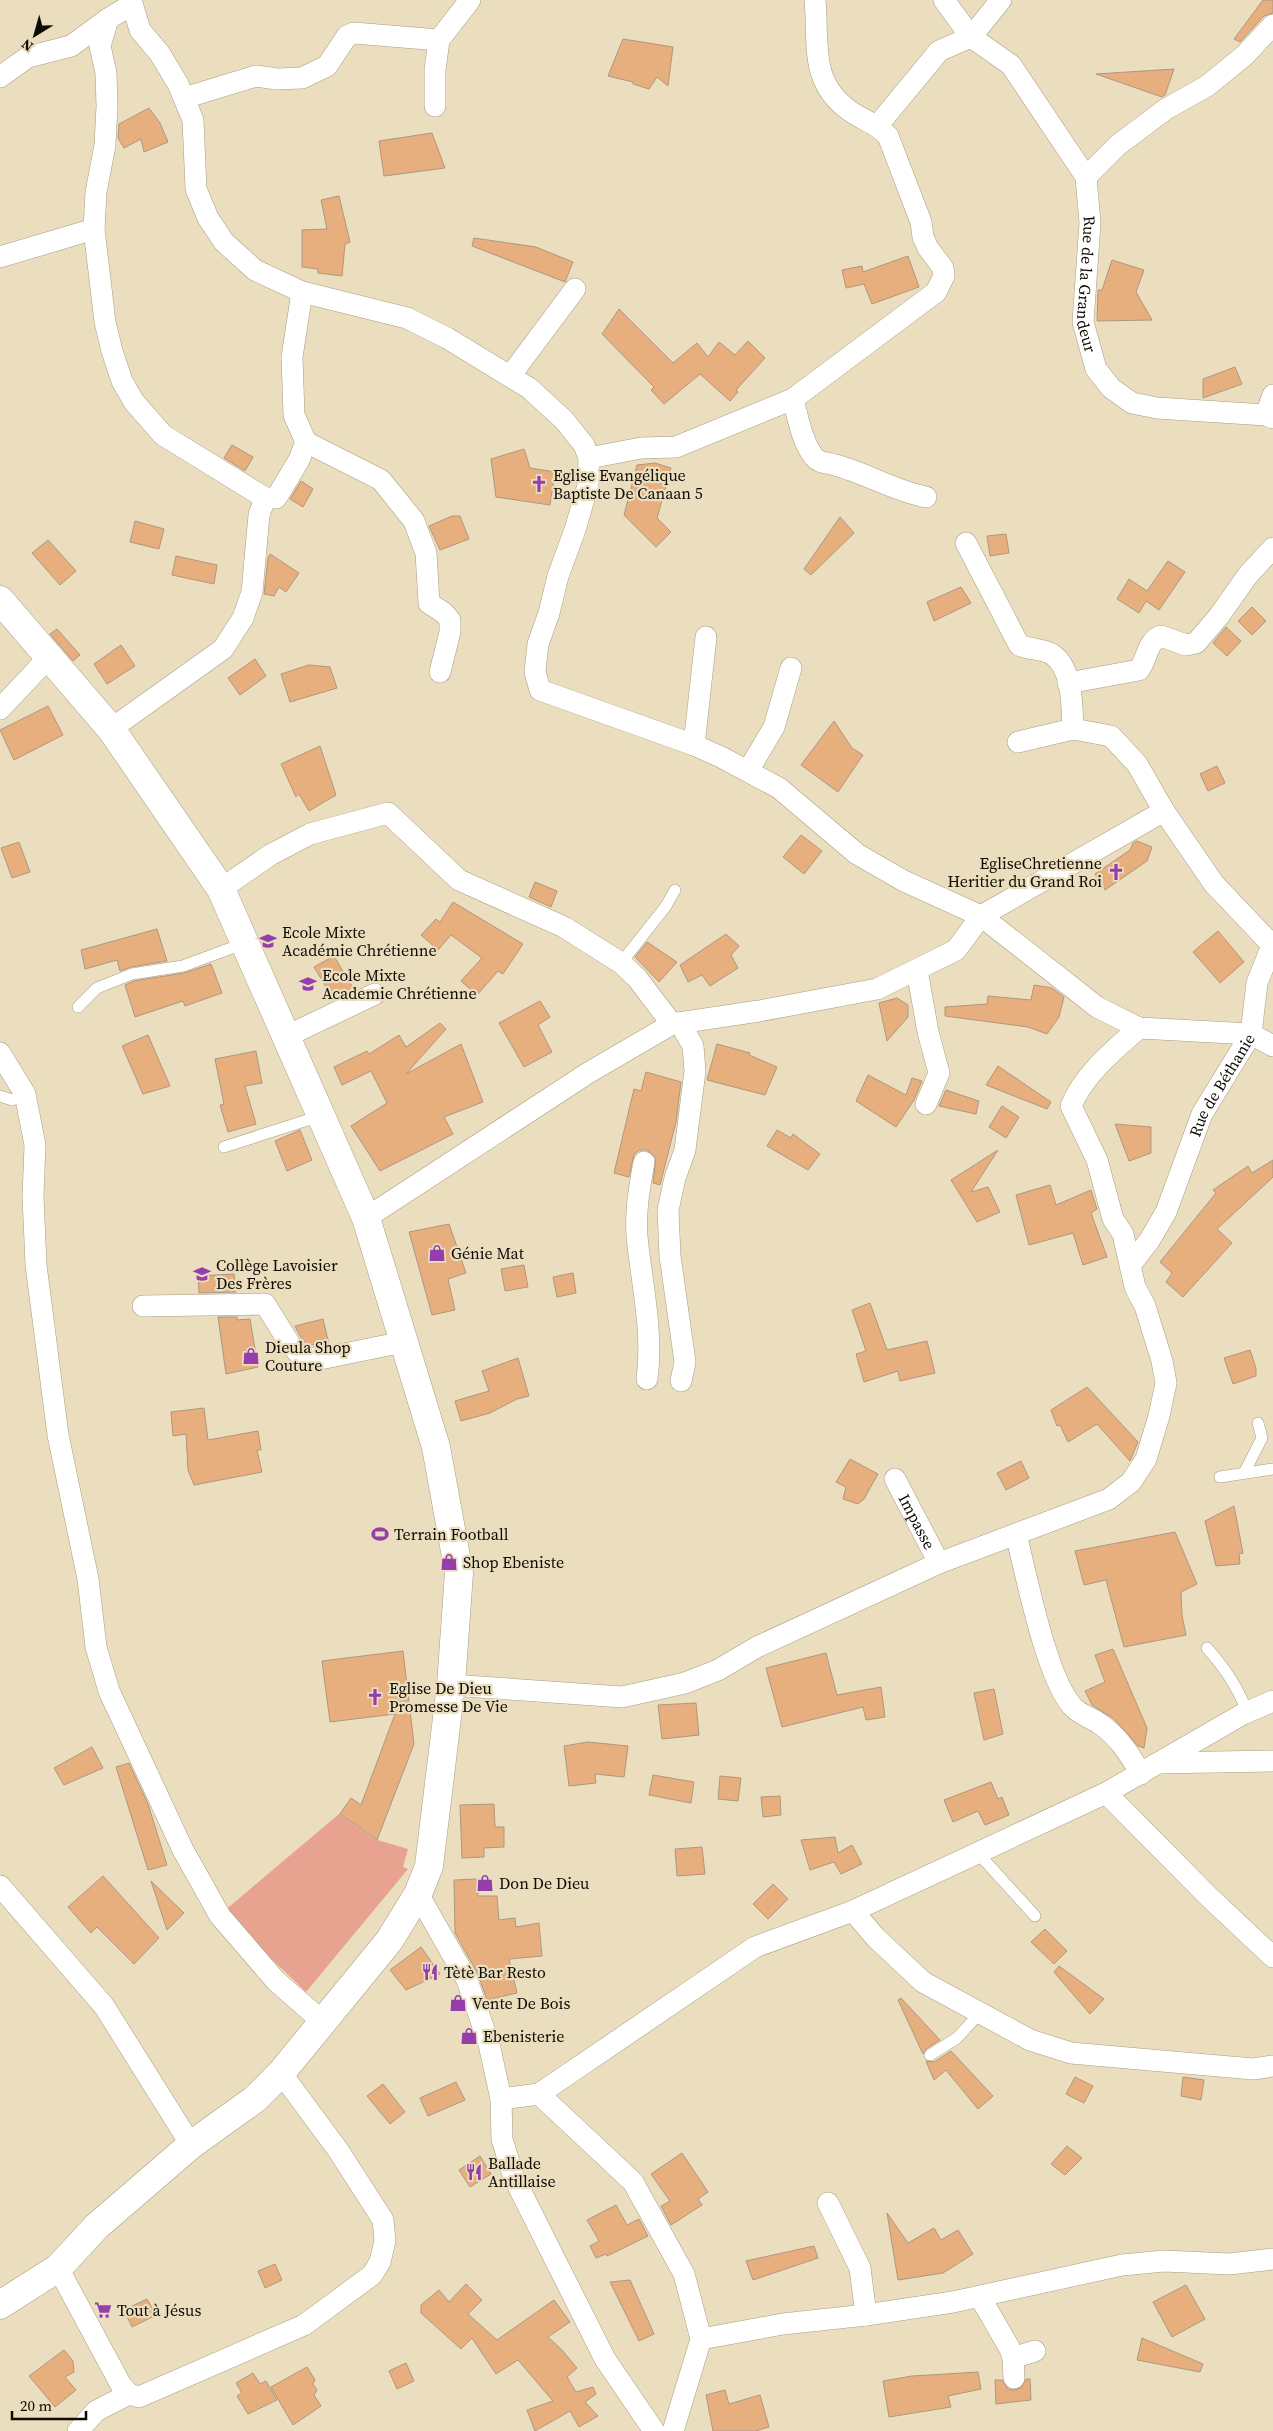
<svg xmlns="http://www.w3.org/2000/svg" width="1273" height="2431" font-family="'Source Serif 4',serif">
<rect width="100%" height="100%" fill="#ebdebf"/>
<path fill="#e8a390" d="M339 1814 374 1839 408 1849 403 1867 408 1869 306 1992 223 1912Z"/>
<g fill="#e7af7e" stroke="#b09680">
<path d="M1263 0H1273V13L1264 16 1240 42 1234 39Z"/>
<path d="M623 39 673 47 668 86 657 77 649 89 633 84V82L608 76Z"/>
<path d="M1174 69 1165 95 1162 97 1096 74Z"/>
<path d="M149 108 160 123 168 142 144 152 141 139 124 148 118 138 119 124Z"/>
<path d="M432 133 445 168 384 176 379 141Z"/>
<path d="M339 196 350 242 345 244 342 276 318 273V269L302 267V230L327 229 321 200Z"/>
<path d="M474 238 536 247 573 262 565 282 472 246Z"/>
<path d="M908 256 919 287 872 304 864 284 846 288 842 270 862 266 863 272Z"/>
<path d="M1112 260 1144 270 1136 292 1152 320 1097 321 1098 290H1102Z"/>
<path d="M619 309 673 363 697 343 708 357 719 342 735 355 748 341 765 358 736 390 738 392 730 401 700 374 664 404 651 390 654 387 602 334Z"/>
<path d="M1235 367 1242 384 1203 398V379Z"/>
<path d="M232 445 253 457 245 471 224 458Z"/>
<path d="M524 449 530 468 555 472 550 505 496 497 491 459Z"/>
<path d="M655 463 671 468 657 518 671 532 656 547 624 515 637 465Z"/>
<path d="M301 481 313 489 303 507 290 499Z"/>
<path d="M452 516H460L469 539 440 550 429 526Z"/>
<path d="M840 517 854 533 811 575 804 569Z"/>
<path d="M135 521 164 529 159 549 130 542Z"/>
<path d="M1006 534 1009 553 990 556 987 536Z"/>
<path d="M48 540 76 571 60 585 32 553Z"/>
<path d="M270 554 299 573 286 592 279 587 274 596 264 594 268 558Z"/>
<path d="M176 556 217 565 214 584 172 575Z"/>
<path d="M1168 561 1185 572 1159 610 1146 601 1139 613 1117 599 1129 579 1147 591Z"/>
<path d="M961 587 971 603 934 621 927 602Z"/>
<path d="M1252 607 1266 621 1252 635 1238 621Z"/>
<path d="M1226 627 1241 641 1227 656 1213 643Z"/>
<path d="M57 629 80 655 73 661 50 634Z"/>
<path d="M121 645 135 666 107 684 94 664Z"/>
<path d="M255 659 266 676 240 695 228 678Z"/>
<path d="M309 665 330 667 337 688 290 702 281 674Z"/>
<path d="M48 706 63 735 14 760 0 730Z"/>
<path d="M834 721 852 748 863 755 838 792 801 765Z"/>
<path d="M320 746 336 795 309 811 299 794 296 797 281 764Z"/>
<path d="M1217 766 1225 783 1208 791 1200 774Z"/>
<path d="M801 835 822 851 804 874 783 857Z"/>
<path d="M1137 841 1152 847 1147 861 1105 890 1095 874 1130 850 1133 843Z"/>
<path d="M19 842 30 872 12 878 1 848Z"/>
<path d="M535 882 557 891 551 907 529 897Z"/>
<path d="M453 902 523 944 503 974 498 971 477 995 461 981 482 958 451 935 438 950 421 935 436 919 440 922Z"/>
<path d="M157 929 167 961 131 967 120 971 117 960 85 969 81 950Z"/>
<path d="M1218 931 1244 962 1220 983 1193 952Z"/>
<path d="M726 934 739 946 731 955 738 968 710 986 702 975 688 982 680 965Z"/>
<path d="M647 942 677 962 659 982 635 957Z"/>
<path d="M334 956 354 990 334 1000 314 967Z"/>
<path d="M211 964 222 993 185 1006 183 1001 135 1017 125 985 134 981 184 973Z"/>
<path d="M1034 985 1052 988 1064 997 1059 1017 1047 1034 1028 1027 945 1016V1007L987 1004 988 996 1031 1000Z"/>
<path d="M897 998 908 1005V1017L887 1041 879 1003Z"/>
<path d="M540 1001 550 1017 538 1025 552 1052 524 1067 499 1023Z"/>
<path d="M440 1023 446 1029 406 1074 461 1044 483 1102 444 1117 453 1134 380 1171 351 1126 387 1103 371 1071 342 1085 334 1067 367 1051 369 1054 399 1035 406 1047Z"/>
<path d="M148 1035 170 1086 143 1094 122 1046Z"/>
<path d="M717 1044 750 1053 749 1055 777 1067 765 1095 707 1080Z"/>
<path d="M256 1051 262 1083 245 1086 256 1124 228 1132 220 1105 224 1104 215 1059Z"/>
<path d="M998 1066 1051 1102 1047 1109 986 1085Z"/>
<path d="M646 1072 681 1082 676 1122 660 1185 653 1183 656 1158 647 1150H640L634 1154 629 1177 614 1173 634 1089 641 1091Z"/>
<path d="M868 1075 906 1095 912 1078 922 1081 914 1100 896 1127 856 1101Z"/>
<path d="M946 1090 979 1101 976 1114 939 1106Z"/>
<path d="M1002 1106 1019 1117 1006 1138 989 1127Z"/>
<path d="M1115 1124 1151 1127V1153L1129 1161Z"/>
<path d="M300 1130 312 1160 287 1171 275 1141Z"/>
<path d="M777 1130 791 1138 793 1134 820 1154 808 1170 767 1146Z"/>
<path d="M998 1150 971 1192 988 1187 1000 1212 977 1222 951 1180Z"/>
<path d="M1273 1160V1177L1217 1229 1232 1243 1183 1297 1166 1282 1172 1273 1160 1262 1216 1193 1213 1190 1248 1166 1252 1173Z"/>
<path d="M1050 1185 1056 1205 1091 1190 1097 1209 1091 1213 1107 1257 1083 1265 1073 1233 1029 1245 1016 1195Z"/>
<path d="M449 1224 466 1273 448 1279 455 1310 432 1315 409 1232Z"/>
<path d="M524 1265 528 1287 505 1291 501 1269Z"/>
<path d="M573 1273 576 1293 557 1297 553 1277Z"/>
<path d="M234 1274 236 1292 199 1293 198 1276Z"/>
<path d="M870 1303 887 1350 927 1341 935 1373 900 1381 898 1371 864 1382 856 1354 866 1351 852 1310Z"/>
<path d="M218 1317H237V1320L250 1319 258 1367 226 1374Z"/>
<path d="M323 1319 329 1344 308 1345 300 1336 295 1326Z"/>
<path d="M1250 1350 1256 1368V1376L1233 1384 1224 1358Z"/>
<path d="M518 1358 529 1396 517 1399 490 1413 461 1421 455 1401 489 1391 482 1371Z"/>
<path d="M1087 1387 1138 1442 1130 1461 1097 1424 1068 1442 1060 1425 1057 1426 1051 1410Z"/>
<path d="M204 1408 208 1440 258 1431 261 1450H257L262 1472 194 1485 188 1470 186 1434 173 1436 171 1412Z"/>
<path d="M850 1459 878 1474 864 1499 858 1504 843 1499 846 1487 836 1482Z"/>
<path d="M1021 1461 1029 1478 1006 1490 997 1473Z"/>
<path d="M1234 1506 1243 1553 1239 1554 1240 1564 1216 1566 1205 1521Z"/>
<path d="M1175 1532 1197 1584 1181 1592 1182 1615 1186 1635 1124 1647 1106 1580 1084 1585 1075 1551Z"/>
<path d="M1113 1649 1147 1728 1144 1748 1138 1746 1114 1719 1092 1705 1085 1691 1105 1682 1095 1655Z"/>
<path d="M403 1651 414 1744 377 1840 340 1814 351 1798 361 1805 395 1714 330 1722 322 1661Z"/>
<path d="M826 1653 837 1695 881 1687 885 1717 866 1720 863 1707 782 1727 766 1668Z"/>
<path d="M994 1689 1003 1734 984 1740 974 1693Z"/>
<path d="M696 1703 699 1735 662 1739 658 1705Z"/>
<path d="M588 1742 628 1746 624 1777 595 1774 596 1783 569 1786 564 1746Z"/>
<path d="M92 1747 103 1768 64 1785 54 1768Z"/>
<path d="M129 1763 148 1804 167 1865 148 1870 116 1767Z"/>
<path d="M653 1775 694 1782 691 1803 649 1795Z"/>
<path d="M720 1776 741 1778 738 1801 718 1799Z"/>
<path d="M991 1782 998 1799 1002 1797 1009 1815 985 1825 978 1811 953 1822 944 1800Z"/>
<path d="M780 1796 781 1815 763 1817 761 1797Z"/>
<path d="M494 1804 495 1827H504V1847L484 1848V1857L462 1858 460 1805Z"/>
<path d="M835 1837 838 1853 852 1845 862 1864 841 1874 834 1862 810 1870 801 1840Z"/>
<path d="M702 1847 705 1874 677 1876 675 1849Z"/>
<path d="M103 1876 159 1938 134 1964 97 1927 91 1933 68 1907Z"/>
<path d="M477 1879 478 1896H497L499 1920 515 1918 516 1927 539 1923 542 1956 509 1959 517 1993 487 2000 478 1974 455 1933 454 1880Z"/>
<path d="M151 1881 184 1913 167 1930Z"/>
<path d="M773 1884 788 1899 768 1919 753 1904Z"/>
<path d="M1045 1929 1067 1951 1054 1964 1031 1942Z"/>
<path d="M421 1947 440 1974 406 1990 390 1970Z"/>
<path d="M1059 1966 1104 1999 1090 2014 1054 1972Z"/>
<path d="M901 1998 940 2040 926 2049 923 2054 898 2000Z"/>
<path d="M951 2051 993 2096 978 2109 946 2070 934 2080 926 2061 934 2062Z"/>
<path d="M1075 2077 1093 2086 1084 2103 1066 2094Z"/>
<path d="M1183 2077 1204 2080 1201 2100 1181 2096Z"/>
<path d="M456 2082 465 2100 428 2116 420 2098Z"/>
<path d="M383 2084 405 2112 390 2124 367 2096Z"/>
<path d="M1067 2146 1082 2158 1065 2175 1051 2164Z"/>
<path d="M682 2153 708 2192 698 2199 702 2205 671 2225 661 2206 670 2201 651 2174Z"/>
<path d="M480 2156 491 2174 470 2187 459 2170Z"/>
<path d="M616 2205 627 2225 639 2219 648 2236 607 2256 606 2254 596 2258 590 2246 599 2241 587 2220Z"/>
<path d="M887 2213 908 2243 934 2228 941 2240 958 2230 973 2254 943 2273 898 2280Z"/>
<path d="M814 2246 818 2258 753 2280 746 2261Z"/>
<path d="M275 2264 282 2280 265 2288 258 2271Z"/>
<path d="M630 2280 654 2334 639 2341 610 2282Z"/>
<path d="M466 2284 482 2300 468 2314 497 2340 554 2300 570 2322 548 2337 562 2350 577 2368 567 2377 576 2392 593 2387 596 2394 585 2402 598 2416 579 2427 570 2411 535 2431 527 2410 553 2401 518 2360 496 2374 472 2338 461 2349 421 2313V2305L439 2290 449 2302Z"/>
<path d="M1186 2285 1205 2319 1172 2337 1153 2302Z"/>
<path d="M147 2299 156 2315 132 2327 124 2310Z"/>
<path d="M1142 2338 1203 2364 1200 2372 1137 2360Z"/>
<path d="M64 2350 73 2361 74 2372 65 2377 76 2390 55 2407 29 2376Z"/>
<path d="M406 2363 414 2381 397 2389 389 2371Z"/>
<path d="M307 2367 315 2380 313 2384 317 2390 314 2395 321 2406 293 2425 271 2387Z"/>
<path d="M978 2372 981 2389 948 2396 951 2407 889 2417 883 2381 912 2376Z"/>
<path d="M253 2373 260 2384 266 2381 277 2400 248 2414 237 2396 242 2393 236 2383Z"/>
<path d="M1026 2379H1030L1031 2400 996 2404 995 2380H1002L1008 2389 1014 2390 1021 2388Z"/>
<path d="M725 2390 729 2404 760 2395 769 2427 756 2431H713L706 2395Z"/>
</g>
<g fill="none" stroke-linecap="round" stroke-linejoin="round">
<g stroke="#a99d7f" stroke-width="12">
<g id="service">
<path d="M621 963 666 906 675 890"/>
<path d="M78 1007 97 988 132 974 183 966 245 943"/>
<path d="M0 1096 12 1100 25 1094"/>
<path d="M224 1147 320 1116"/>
<path d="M1244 1473 1262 1438 1258 1423"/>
<path d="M1220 1477 1273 1469"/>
<path d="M1207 1648C1225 1668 1238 1687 1247 1712"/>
<path d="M977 1852 1035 1916"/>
<path d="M930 2055 957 2038 980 2013"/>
</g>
</g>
<g stroke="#a99d7f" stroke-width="22">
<g id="minor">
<path d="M131 0 140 30 160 54 178 84 193 120 196 189 208 218 224 242 255 270 302 292 407 318 447 338 529 388 564 420 584 445 589 458 588 485 575 530 558 576 549 613 538 644 535 672 540 690 694 745 721 757 779 788 857 854 904 881 981 916 1097 1007 1139 1028 1251 1034 1273 1046"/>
<path id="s1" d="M1001 0 971 37 1011 65 1086 177 1090 223 1083 322 1096 369 1111 388 1132 403 1157 408 1266 415 1273 418"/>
<path d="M0 77 28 57 71 46 108 19"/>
<path d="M184 98 256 76 277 79 302 78 327 66 347 36 354 33 439 40"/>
<path d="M435 106V70L439 40 470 0"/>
<path d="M878 125 939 51 971 37 944 0"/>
<path d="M1086 177 1118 145 1166 109 1207 86 1245 55 1273 25"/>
<path d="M0 257 94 229"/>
<path d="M302 292 292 357 294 415 306 442 381 480 414 521 426 553 429 603 444 613 450 620V632L440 672"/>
<path d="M510 376 575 289"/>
<path d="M793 399C798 418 802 442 814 457 820 464 827 462 835 465 866 473 894 491 926 497"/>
<path d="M1266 415 1273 395"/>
<path d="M589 458 641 448 676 447 793 399 936 292 944 276 943 268 928 248 923 237 921 222 888 136C875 122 864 121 850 111 809 82 819 44 815 0"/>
<path d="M265 498H276L278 495 299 460 306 442"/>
<path d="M966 543 1019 645C1029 650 1043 648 1053 655 1073 669 1072 708 1073 729"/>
<path d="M1068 683 1139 670C1147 660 1147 641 1161 636L1186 645 1196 643 1219 616 1248 575 1273 548"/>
<path d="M0 709 49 657"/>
<path d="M111 729 223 649 243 618 252 592 259 515 265 498 163 435 134 402 122 381 112 351 105 322 94 229 96 192 105 145 107 106 106 73 100 46 108 19 131 5"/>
<path d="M1018 742 1073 729 1111 736 1137 764 1164 811 1214 884 1272 945"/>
<path d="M694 745 706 637"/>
<path d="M748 771 774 727 791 668"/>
<path d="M221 889 270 855 310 834 388 813 459 880 564 927 621 963 637 978 672 1024"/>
<path d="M917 970 928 1032 939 1073 926 1104"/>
<path d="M680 1023 693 1046 695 1071 685 1150 675 1178 668 1210 670 1256 685 1362 681 1381"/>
<path d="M285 1037 375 994"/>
<path d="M0 1053 25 1094 35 1145 33 1196 36 1265 58 1435 88 1579 96 1647 109 1691 183 1850 220 1916 276 1981 323 2022"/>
<path d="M644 1162C639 1190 634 1217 638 1246 643 1289 653 1335 647 1379"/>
<path d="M366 1218 588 1073 672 1024 759 1011 877 989 956 950 981 916 1164 811"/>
<path id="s2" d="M1131 1264 1149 1241 1166 1212 1202 1114 1251 1034 1257 983 1273 943"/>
<path d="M143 1306 265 1304 290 1344 302 1357 320 1359 403 1342"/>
<path id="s3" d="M895 1479 939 1563"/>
<path d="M1016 1534C1026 1574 1047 1682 1074 1708 1081 1715 1092 1718 1100 1724 1119 1737 1129 1754 1141 1774"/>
<path d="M451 1685 622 1697 685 1683 718 1670 757 1647 939 1563 1109 1499 1131 1482 1146 1459 1159 1416 1166 1383 1162 1361 1145 1306 1135 1287 1123 1234 1113 1219 1097 1160 1071 1106C1084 1074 1114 1050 1139 1028"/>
<path d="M1159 1763 1273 1761"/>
<path d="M1106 1793 1209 1897 1273 1957"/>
<path d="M0 1886 104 2006 191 2145"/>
<path d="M418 1894 467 1980 489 2044 501 2099 502 2139 514 2178 605 2359 654 2431"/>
<path d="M853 1911 876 1938 923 1982 1030 2040 1071 2053 1253 2069 1273 2066"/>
<path d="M539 2094 755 1947 853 1911 1106 1793 1243 1714 1273 1701"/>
<path d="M501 2099 539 2094 633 2182 684 2274 701 2339 673 2431"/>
<path d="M828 2203 860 2268 866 2315"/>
<path d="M58 2268 121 2385 129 2394 139 2397 304 2325 372 2275 380 2262 385 2241 383 2220 338 2150 281 2073"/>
<path d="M980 2297 1010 2349 1013 2358 1014 2378"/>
<path d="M701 2339 783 2324 866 2315 953 2302 1122 2265 1164 2261 1229 2264 1273 2259"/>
<path d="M1013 2358 1035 2351"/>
<path d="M78 2431 96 2411 129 2394"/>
</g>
</g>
<g stroke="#a99d7f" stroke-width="29">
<path id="tertiary" d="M0 600 111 729 221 889 366 1218 436 1447 459 1573 451 1685 429 1866 418 1894 389 1941 281 2073 255 2099 191 2145 97 2226 58 2268 0 2305"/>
</g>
<use href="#service" stroke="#fff" stroke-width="11"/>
<use href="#minor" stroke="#fff" stroke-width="21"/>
<use href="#tertiary" stroke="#fff" stroke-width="28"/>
</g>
<defs>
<g id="church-bare" transform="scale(1.35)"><path d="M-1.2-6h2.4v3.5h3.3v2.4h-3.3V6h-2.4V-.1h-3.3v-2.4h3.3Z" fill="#953eab" stroke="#ebdebf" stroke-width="2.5" paint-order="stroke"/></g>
<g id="school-bare" transform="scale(1.35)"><path d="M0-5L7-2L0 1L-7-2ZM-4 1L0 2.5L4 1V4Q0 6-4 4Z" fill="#953eab" stroke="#ebdebf" stroke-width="2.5" paint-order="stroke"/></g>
<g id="shop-bare" transform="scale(1.35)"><path d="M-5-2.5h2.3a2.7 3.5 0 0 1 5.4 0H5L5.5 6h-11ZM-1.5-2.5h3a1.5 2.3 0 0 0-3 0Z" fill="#953eab" stroke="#ebdebf" stroke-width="2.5" paint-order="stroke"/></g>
<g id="stadium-bare" transform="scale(1.35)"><path d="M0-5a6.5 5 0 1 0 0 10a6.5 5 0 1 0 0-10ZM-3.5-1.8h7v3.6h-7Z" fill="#953eab" stroke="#ebdebf" stroke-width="2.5" paint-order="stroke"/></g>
<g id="restaurant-bare" transform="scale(1.35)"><path d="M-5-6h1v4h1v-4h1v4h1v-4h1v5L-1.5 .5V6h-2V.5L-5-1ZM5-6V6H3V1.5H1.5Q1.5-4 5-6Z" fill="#953eab" stroke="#ebdebf" stroke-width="2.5" paint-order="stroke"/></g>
<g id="supermarket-bare" transform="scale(1.35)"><path d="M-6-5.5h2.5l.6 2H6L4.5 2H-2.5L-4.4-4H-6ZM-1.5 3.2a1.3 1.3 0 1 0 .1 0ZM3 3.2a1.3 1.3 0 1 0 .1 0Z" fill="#953eab" stroke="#ebdebf" stroke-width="2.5" paint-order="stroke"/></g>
</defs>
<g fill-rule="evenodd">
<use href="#church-bare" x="539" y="484"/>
<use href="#church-bare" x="1116" y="872"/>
<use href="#school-bare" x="268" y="941"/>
<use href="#school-bare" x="308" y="984"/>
<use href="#shop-bare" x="437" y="1253"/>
<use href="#school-bare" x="202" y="1274"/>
<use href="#shop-bare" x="251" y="1356"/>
<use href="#stadium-bare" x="380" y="1534"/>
<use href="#shop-bare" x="449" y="1562"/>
<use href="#church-bare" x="375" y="1697"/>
<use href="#shop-bare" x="485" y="1883"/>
<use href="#restaurant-bare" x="430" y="1972"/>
<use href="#shop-bare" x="458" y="2003"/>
<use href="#shop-bare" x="469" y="2036"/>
<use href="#restaurant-bare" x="474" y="2172"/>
<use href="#supermarket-bare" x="103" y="2310"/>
</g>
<g text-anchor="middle" stroke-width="4.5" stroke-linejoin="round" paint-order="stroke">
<g font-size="16" fill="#0f0b03" stroke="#ebdebf">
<text dy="6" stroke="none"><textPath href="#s1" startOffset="339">Rue de la Grandeur</textPath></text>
<text dy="6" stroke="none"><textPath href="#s2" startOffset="202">Rue de Béthanie</textPath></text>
<text dy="6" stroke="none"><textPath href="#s3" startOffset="48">Impasse</textPath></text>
</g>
<g font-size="16" fill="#0f0b03" stroke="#ebdebf" text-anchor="start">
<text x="553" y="481">Eglise Evangélique<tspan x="553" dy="18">Baptiste De Canaan 5</tspan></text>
<text x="1102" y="869" text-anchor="end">EgliseChretienne<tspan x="1102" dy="18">Heritier du Grand Roi</tspan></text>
<text x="282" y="938">Ecole Mixte<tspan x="282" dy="18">Académie Chrétienne</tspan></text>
<text x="322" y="981">Ecole Mixte<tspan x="322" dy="18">Academie Chrétienne</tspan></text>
<text x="451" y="1259">Génie Mat</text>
<text x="216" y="1271">Collège Lavoisier<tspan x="216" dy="18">Des Frères</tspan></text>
<text x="265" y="1353">Dieula Shop<tspan x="265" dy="18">Couture</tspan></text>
<text x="394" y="1540">Terrain Football</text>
<text x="463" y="1568">Shop Ebeniste</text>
<text x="389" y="1694">Eglise De Dieu<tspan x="389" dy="18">Promesse De Vie</tspan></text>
<text x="499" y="1889">Don De Dieu</text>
<text x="444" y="1978">Tètè Bar Resto</text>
<text x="472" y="2009">Vente De Bois</text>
<text x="483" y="2042">Ebenisterie</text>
<text x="488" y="2169">Ballade<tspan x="488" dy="18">Antillaise</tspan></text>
<text x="117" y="2316">Tout à Jésus</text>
</g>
</g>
<g transform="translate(35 35) rotate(217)" stroke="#ebdebf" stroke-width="4" paint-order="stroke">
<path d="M0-4L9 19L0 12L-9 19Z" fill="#0f0b03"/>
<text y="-8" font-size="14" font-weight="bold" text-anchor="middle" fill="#0f0b03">N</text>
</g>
<path d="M12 2411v8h74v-8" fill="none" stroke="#0f0b03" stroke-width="2.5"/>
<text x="20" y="2411" font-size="15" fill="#0f0b03" stroke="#ebdebf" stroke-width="4" paint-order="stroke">20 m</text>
</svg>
